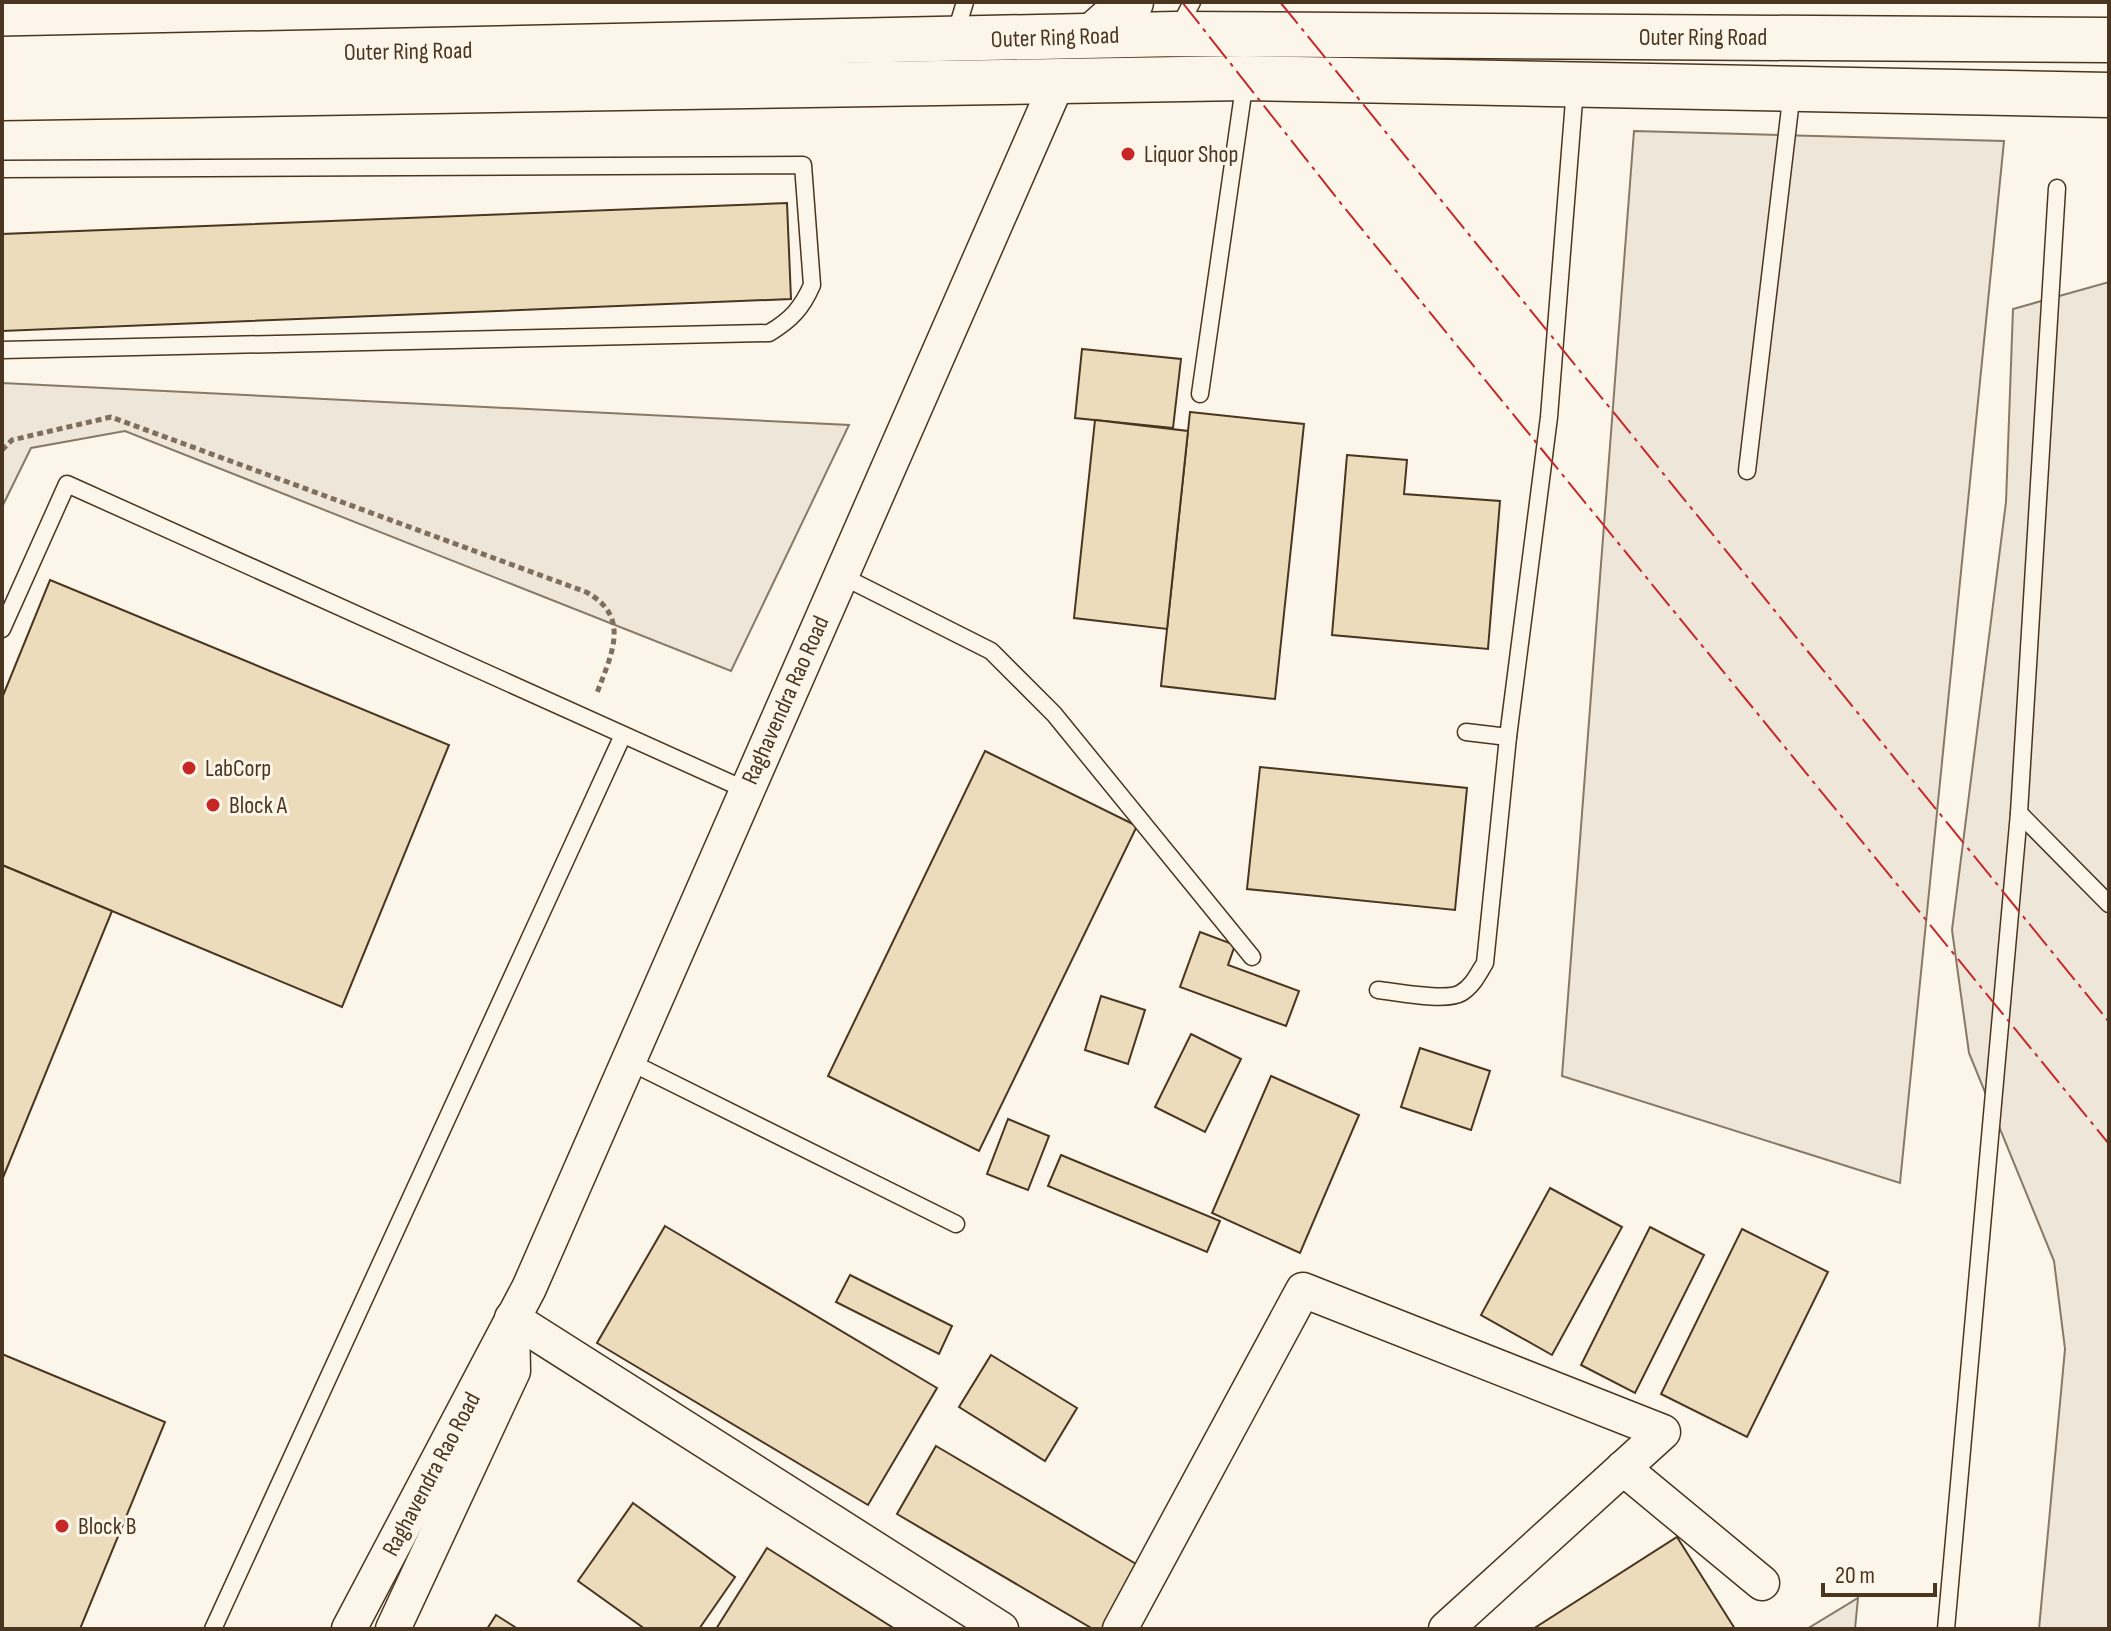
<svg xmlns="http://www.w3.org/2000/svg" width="2111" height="1631" font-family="'Sofia Sans Condensed',sans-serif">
<rect width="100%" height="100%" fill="#fbf6e9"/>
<g fill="#ede6d9" stroke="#887966" stroke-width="2">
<path d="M1634 131 2004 141 1900 1183 1562 1076Z"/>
<path d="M2109 282V1629H2039L2065 1349 2054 1261 1969 1053 1952 930 2006 502 2013 309Z"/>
<path d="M2 383 849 425 731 671 125 431 31 448 2 507Z"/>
<path d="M1858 1598 1855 1629H1807Z"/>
</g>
<g fill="#ecdcbc" stroke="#4a3520" stroke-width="2">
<path d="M787 203 791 299 2 331V234Z"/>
<path d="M1082 349 1181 359 1173 428 1075 418Z"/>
<path d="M1190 412 1304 424 1275 699 1161 686Z"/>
<path d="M1095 420 1188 431 1167 629 1074 618Z"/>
<path d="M1347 455 1407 460 1404 494 1500 501 1488 649 1332 635Z"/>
<path d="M50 580 449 745 342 1007 2 865V698Z"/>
<path d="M985 751 1137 826 979 1151 828 1076Z"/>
<path d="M1260 767 1467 788 1455 910 1247 889Z"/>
<path d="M2 865 112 911 2 1180Z"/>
<path d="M1200 932 1235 945 1228 965 1299 991 1286 1026 1180 987Z"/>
<path d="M1101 996 1145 1010 1128 1064 1085 1050Z"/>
<path d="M1191 1034 1241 1059 1205 1132 1155 1107Z"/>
<path d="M1420 1048 1490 1071 1471 1130 1401 1107Z"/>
<path d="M1271 1076 1359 1115 1300 1253 1212 1213Z"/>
<path d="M1008 1119 1049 1136 1028 1190 987 1174Z"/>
<path d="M1061 1155 1220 1221 1207 1252 1048 1186Z"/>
<path d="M1550 1188 1622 1227 1552 1355 1481 1315Z"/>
<path d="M665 1226 937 1388 868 1505 597 1343Z"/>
<path d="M1650 1227 1704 1255 1635 1393 1581 1365Z"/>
<path d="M1742 1229 1828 1272 1747 1437 1661 1394Z"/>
<path d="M850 1275 952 1326 939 1354 836 1302Z"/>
<path d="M2 1354 165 1422 80 1629H2Z"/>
<path d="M991 1355 1077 1408 1045 1461 959 1407Z"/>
<path d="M936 1446 1148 1571 1115 1629H1093L897 1514Z"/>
<path d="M633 1503 735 1577 699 1629H645L578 1581Z"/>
<path d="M1677 1537 1735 1629H1533Z"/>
<path d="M767 1548 895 1629H716Z"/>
<path d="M496 1615 518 1629H487Z"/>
</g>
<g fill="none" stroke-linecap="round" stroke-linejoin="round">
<g stroke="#4a3520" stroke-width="19">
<g id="lane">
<path d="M1178 29 1192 2"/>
<path d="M955 35 965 2"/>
<path d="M2 169 803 165 812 285C802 308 791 320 769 333L2 350"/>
<path d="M1200 394 1245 80"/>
<path d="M1747 471 1792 91"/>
<path d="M840 575 991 651 1054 714 1252 957"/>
<path d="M2 629 67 484 746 790"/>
<path d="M1466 732 1508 737"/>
<path d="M2019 813 2109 904"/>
<path d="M1378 990C1397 992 1446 1002 1461 993 1473 986 1478 974 1485 963L1508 737 1549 417 1575 88"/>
<path d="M628 1061 956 1224"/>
<path d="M213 1629 623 735"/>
<path d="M1946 1629 2019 813 2057 188"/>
</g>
</g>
<g stroke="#4a3520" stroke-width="37">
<g id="street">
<path d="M512 1318 1001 1629"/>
<path d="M1623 1468 1762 1583"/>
<path d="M349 1629 529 1288 1058 81"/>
<path d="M393 1629 513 1371 512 1323"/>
<path d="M1120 1629 1303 1290 1663 1432 1446 1629"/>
</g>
</g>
<g stroke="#4a3520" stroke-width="47">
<path id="secondary" d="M1094 35 1131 2"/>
</g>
<g stroke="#4a3520" stroke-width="47">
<g id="highway">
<path d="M2 59 1176 34 2109 40"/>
<path d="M2 98 1245 78 2109 95"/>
</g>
</g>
<path stroke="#7f6f5c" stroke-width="5" stroke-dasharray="6 4" stroke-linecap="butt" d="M2 450 12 440 111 417 586 592C632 617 611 655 597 693"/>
<use href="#lane" stroke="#fbf6e9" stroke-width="16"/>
<use href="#street" stroke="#fbf6e9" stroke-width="34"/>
<use href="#secondary" stroke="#fbf6e9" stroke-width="44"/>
<use href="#highway" stroke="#fbf6e9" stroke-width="44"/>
<g stroke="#c62828" stroke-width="2" stroke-dasharray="28 6 4 6" stroke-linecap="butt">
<path d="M1182 2 1343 206 2109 1144"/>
<path d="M1280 2 2109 1022"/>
</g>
</g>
<g fill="#c62828" stroke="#fbf6e9" stroke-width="3">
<circle cx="1128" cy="154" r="8"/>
<circle cx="189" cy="768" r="8"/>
<circle cx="213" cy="805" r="8"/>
<circle cx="62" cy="1526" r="8"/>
</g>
<g text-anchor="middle" stroke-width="6" stroke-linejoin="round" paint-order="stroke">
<g font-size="24" fill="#4a3520" stroke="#fbf6e9">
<text transform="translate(1055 37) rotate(-2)" y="8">Outer Ring Road</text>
<text x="1703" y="45">Outer Ring Road</text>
<text transform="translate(408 51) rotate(-1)" y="8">Outer Ring Road</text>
<text transform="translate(785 700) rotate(-66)" y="8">Raghavendra Rao Road</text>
<text transform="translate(431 1474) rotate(-62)" y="8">Raghavendra Rao Road</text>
</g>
<g font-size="24" fill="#4a3520" stroke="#fbf6e9" text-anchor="start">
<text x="1144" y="162">Liquor Shop</text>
<text x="205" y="776">LabCorp</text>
<text x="229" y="813">Block A</text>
<text x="78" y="1534">Block B</text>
</g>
</g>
<rect width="2111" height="1631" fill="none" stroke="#4a3520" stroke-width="8"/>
<path d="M1823 1583v12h112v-12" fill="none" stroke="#4a3520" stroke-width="4"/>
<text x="1835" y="1583" font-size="24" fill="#4a3520" stroke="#fbf6e9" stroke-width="6" paint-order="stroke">20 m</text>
</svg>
